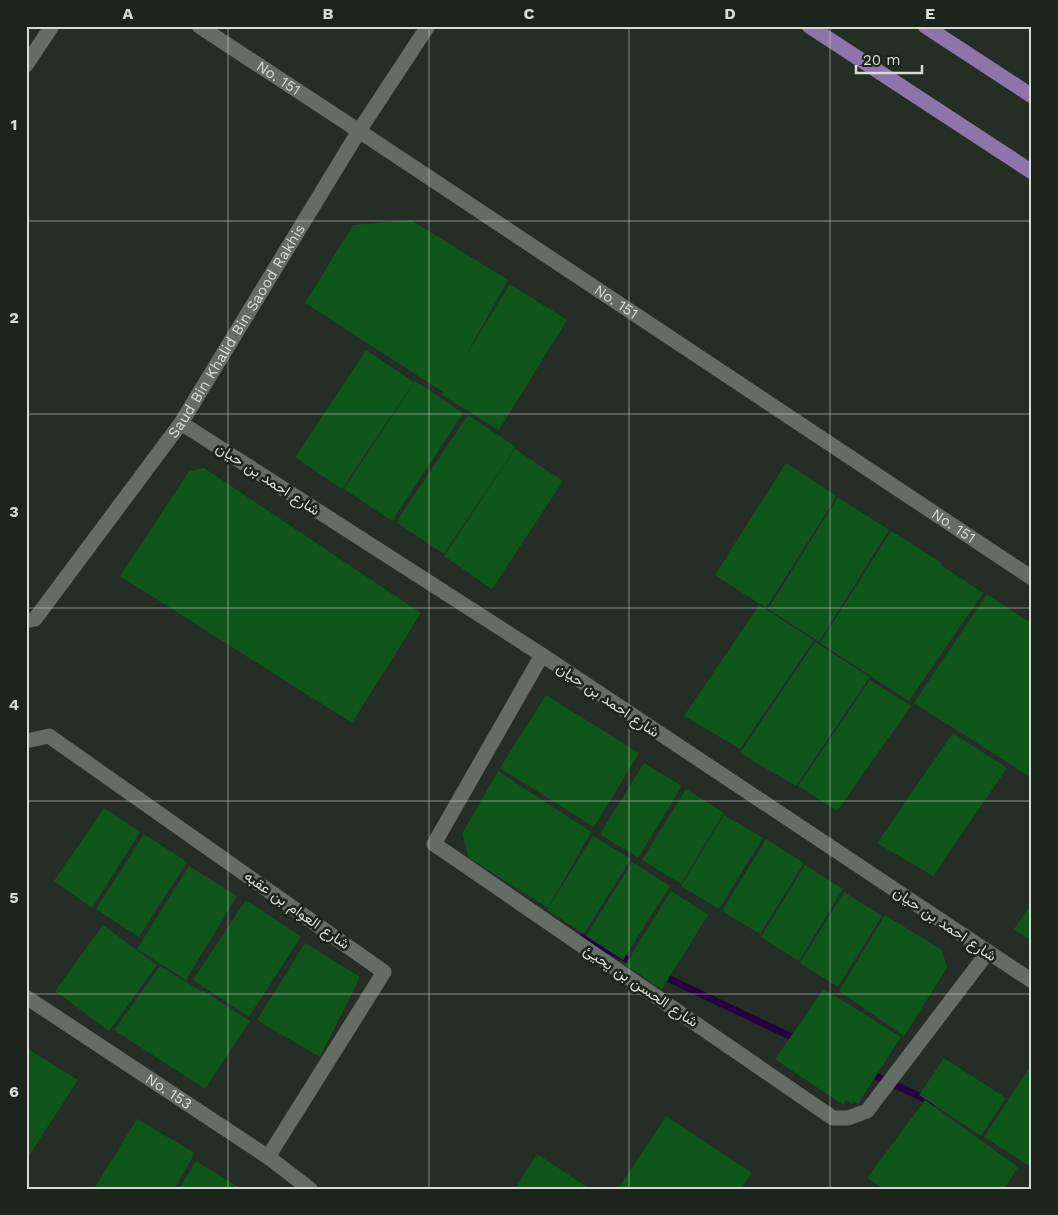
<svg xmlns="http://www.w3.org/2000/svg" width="1058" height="1215" font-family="'Work Sans',Vazirmatn,sans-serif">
<rect width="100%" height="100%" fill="#252e25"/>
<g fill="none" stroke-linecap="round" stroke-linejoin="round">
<g stroke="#270041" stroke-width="7">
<path d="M582 938 636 963"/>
<path d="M661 975 798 1040"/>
<path d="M869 1073 934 1103"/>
</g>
</g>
<g fill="#0e5619">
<path d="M411 220 508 280 465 357 510 284 567 320 499 430 442 395 443 392 305 303 353 225Z"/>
<path d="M366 350 414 382 342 489 295 457Z"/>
<path d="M415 381 463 413 392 521 344 489Z"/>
<path d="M468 415 516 447 444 554 396 522Z"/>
<path d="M515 449 563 481 492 589 444 556Z"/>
<path d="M786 463 837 496 766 608 715 575Z"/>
<path d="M204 468 421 613 352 723 120 576 189 471Z"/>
<path d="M838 497 889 530 819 642 768 609Z"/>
<path d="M891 531 942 563 941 565 983 593 909 701 820 643Z"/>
<path d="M987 594 1032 624V778L914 703Z"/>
<path d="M759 605 814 640 740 749 684 716Z"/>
<path d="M815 642 870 677 796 786 740 753Z"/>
<path d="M870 680 911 706 837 811 798 786Z"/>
<path d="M546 695 639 753 594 827 500 768Z"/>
<path d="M953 733 1007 768 933 876 877 843Z"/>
<path d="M644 763 682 786 638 858 600 834Z"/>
<path d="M498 771 591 832 548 908 469 858 462 834Z"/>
<path d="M686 789 724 813 681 884 642 860Z"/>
<path d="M104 808 140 832 92 908 54 881Z"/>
<path d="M724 815 763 838 719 909 681 886Z"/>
<path d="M144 834 187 862 139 937 96 909Z"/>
<path d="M593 836 631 859 584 934 547 910Z"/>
<path d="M766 839 804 863 760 934 722 911Z"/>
<path d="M632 862 670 886 623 960 586 936Z"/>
<path d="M805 865 843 889 799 961 761 937Z"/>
<path d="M189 866 237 896 186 980 137 949Z"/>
<path d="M671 891 708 915 662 989 625 965Z"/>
<path d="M844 892 882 916 838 987 800 963Z"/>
<path d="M246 900 301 937 249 1017 193 980Z"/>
<path d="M1032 903V941L1014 929Z"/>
<path d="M885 915 942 950 947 968 904 1036 839 991Z"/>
<path d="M103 925 157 965 109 1031 55 991Z"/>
<path d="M305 943 360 977 320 1057 257 1020Z"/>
<path d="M160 966 201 991 202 990 250 1021 205 1089 114 1030Z"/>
<path d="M824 989 901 1037 858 1104 854 1101 852 1104 846 1100 843 1105 775 1059Z"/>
<path d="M26 1048 78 1080 26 1160Z"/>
<path d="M944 1058 1006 1098 981 1136 919 1095Z"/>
<path d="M1032 1064V1168L984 1137Z"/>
<path d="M925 1100 1018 1167 1004 1189H884L867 1178Z"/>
<path d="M666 1116 752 1173 741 1189H618Z"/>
<path d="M137 1119 195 1153 174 1189H94Z"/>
<path d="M537 1154 590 1189H515Z"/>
<path d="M196 1161 242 1189H179Z"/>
</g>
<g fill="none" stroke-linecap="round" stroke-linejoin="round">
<g stroke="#636d63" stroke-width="15">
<path id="s1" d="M199 26 359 131 1032 578"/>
<path d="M26 65 52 26"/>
<path d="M181 423 542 655 1032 981"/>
<path id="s2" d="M26 621 35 619 181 423 359 131 428 26"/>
<path d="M542 655 434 844 833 1118H848L867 1111 988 952"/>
<path d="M26 741 49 736 384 972 268 1157"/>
<path id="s3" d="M26 997 268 1157 310 1189"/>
</g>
<g stroke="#8d74aa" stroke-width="15">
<path d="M809 26 1032 172"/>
<path d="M925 26 1032 96"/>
</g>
</g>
<path fill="none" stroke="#d7dcd7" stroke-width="1" stroke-opacity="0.55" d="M228 26V1189M429 26V1189M629 26V1189M830 26V1189M26 221H1032M26 414H1032M26 608H1032M26 801H1032M26 994H1032"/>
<g text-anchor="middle" stroke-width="5" stroke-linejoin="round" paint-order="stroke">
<g font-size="15" fill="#d7dcd7" stroke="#1c241c">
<text dy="5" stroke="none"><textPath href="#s1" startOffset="95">No. 151</textPath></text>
<text dy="5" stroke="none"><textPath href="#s1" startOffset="500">No. 151</textPath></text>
<text dy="5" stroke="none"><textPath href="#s2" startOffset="361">Saud Bin Khalid Bin Saood Rakhis</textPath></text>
<text transform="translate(268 479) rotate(33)" y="5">شارع احمد بن حيان</text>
<text dy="5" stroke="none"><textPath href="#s1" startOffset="905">No. 151</textPath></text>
<text transform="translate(608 700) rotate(34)" y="5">شارع احمد بن حيان</text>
<text transform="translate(297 910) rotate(35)" y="5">شارع العوام بن عقبه</text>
<text transform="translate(945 924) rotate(34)" y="5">شارع احمد بن حيان</text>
<text transform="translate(641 986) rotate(34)" y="5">شارع الحسن بن يحيئ</text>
<text dy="5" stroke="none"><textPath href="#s3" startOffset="171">No. 153</textPath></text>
</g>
</g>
<rect width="1058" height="1215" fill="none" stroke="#1c241c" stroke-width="55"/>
<path d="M856 65v8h66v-8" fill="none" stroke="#d7dcd7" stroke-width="2.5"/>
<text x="863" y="65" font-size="15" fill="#d7dcd7" stroke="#1c241c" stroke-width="4" paint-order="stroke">20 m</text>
<rect x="28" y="28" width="1002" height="1160" fill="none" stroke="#d7dcd7" stroke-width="2"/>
<g font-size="16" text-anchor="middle" font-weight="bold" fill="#d7dcd7">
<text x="128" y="19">A</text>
<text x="328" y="19">B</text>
<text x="529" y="19">C</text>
<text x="730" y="19">D</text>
<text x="930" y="19">E</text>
<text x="14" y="130">1</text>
<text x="14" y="323">2</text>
<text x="14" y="517">3</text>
<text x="14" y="710">4</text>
<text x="14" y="903">5</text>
<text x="14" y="1097">6</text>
</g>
</svg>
